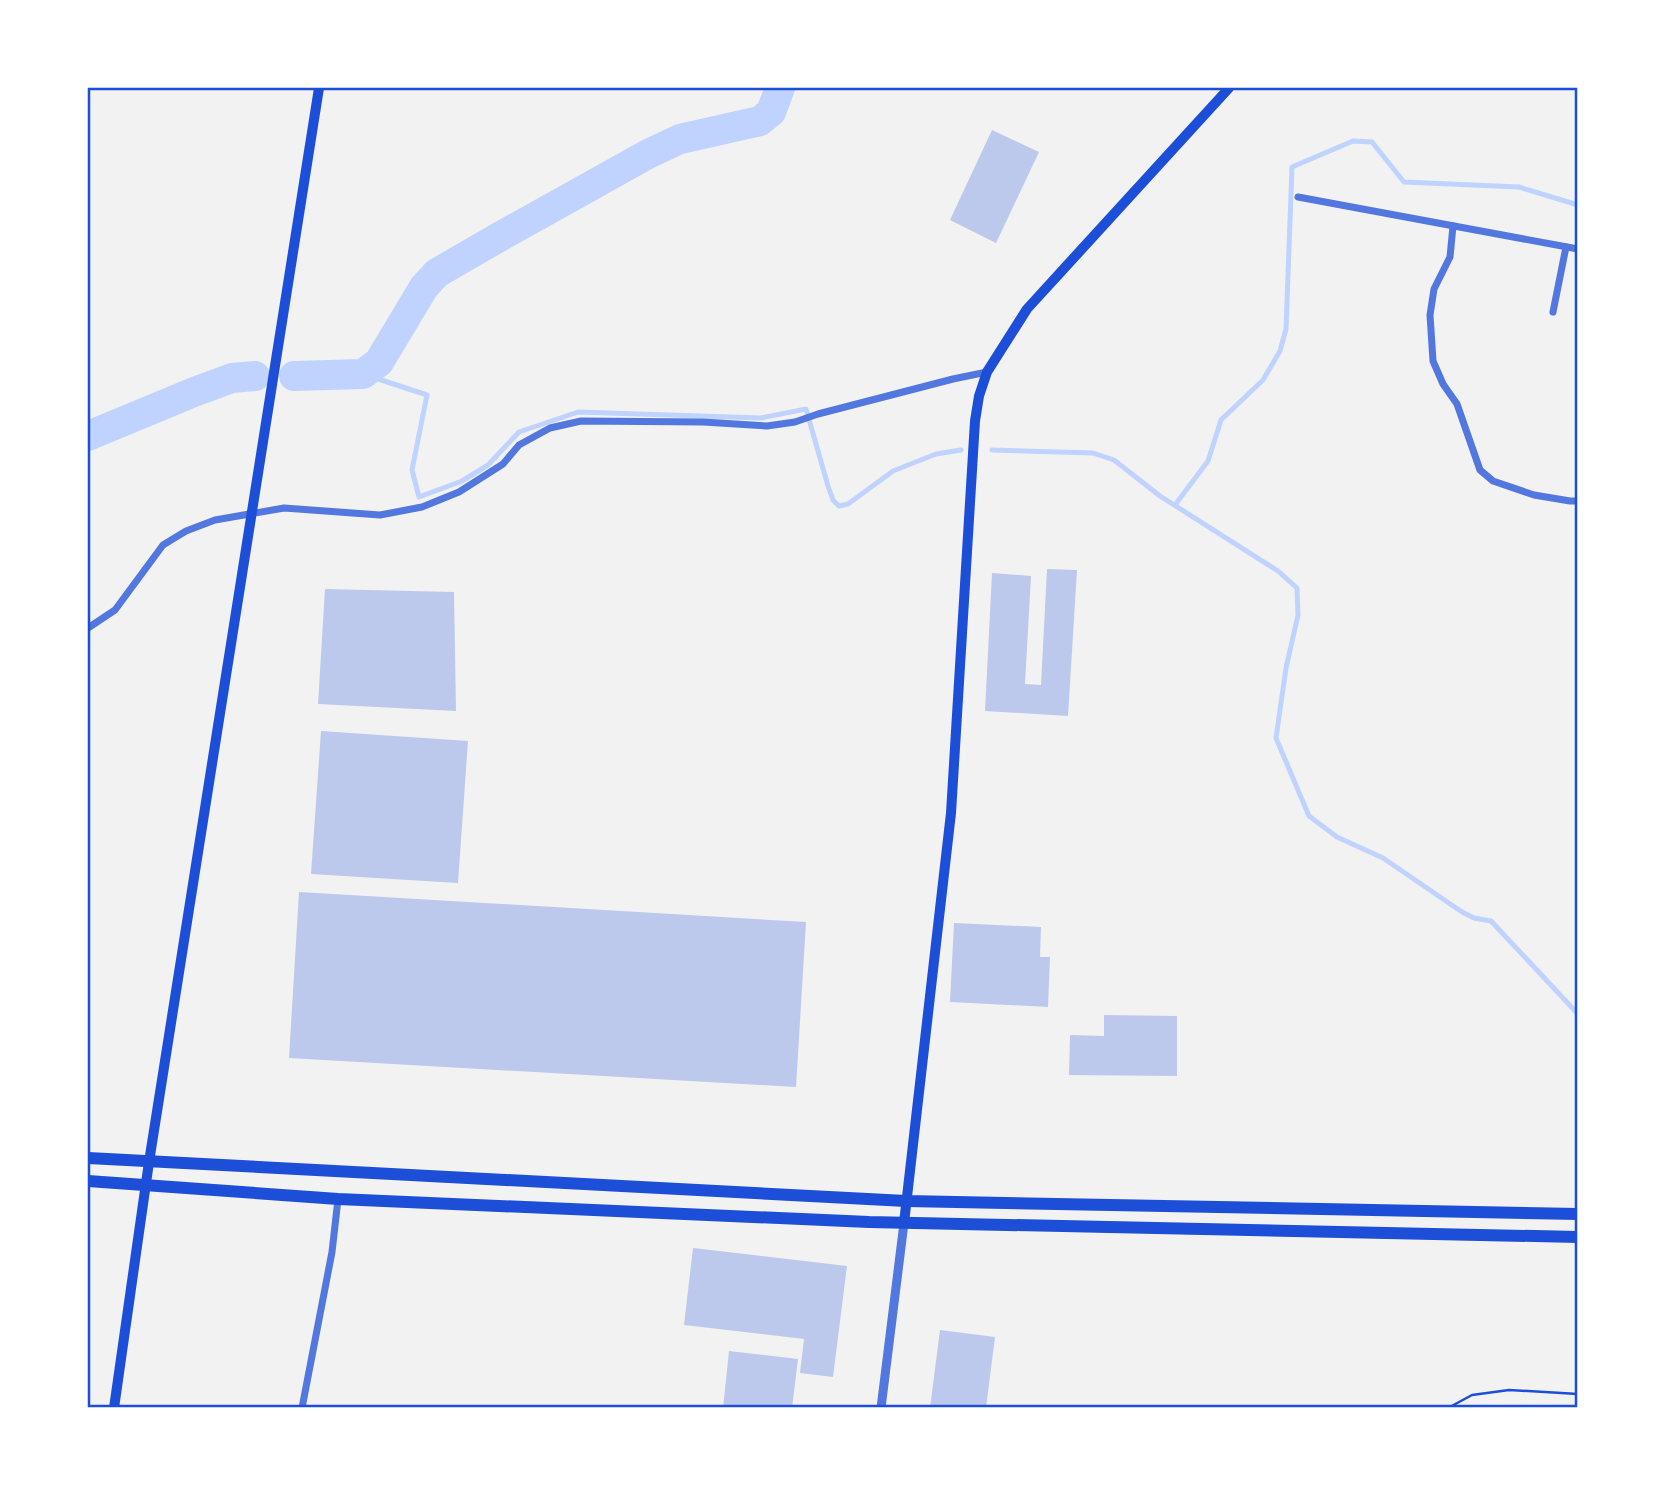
<svg xmlns="http://www.w3.org/2000/svg" width="1665" height="1495" font-family="Roboto,sans-serif">
<rect width="100%" height="100%" fill="#f2f2f2"/>
<g fill="none" stroke-linecap="round" stroke-linejoin="round">
<g stroke="#bfd3fe" stroke-width="5">
<path d="M363 374 427 395 412 470 419 497 462 481 488 465 519 432 578 412 761 418 806 409 828 486 833 500 839 506 848 504 893 471 936 454 961 450"/>
<path d="M992 450 1093 453 1114 460 1160 496 1278 571 1297 588 1298 615 1286 668 1276 738 1309 816 1337 837 1383 858 1462 912 1474 918 1491 921 1578 1014"/>
<path d="M1175 505 1208 461 1221 420 1263 380 1280 351 1286 329 1292 167 1353 141 1372 142 1404 182 1519 187 1578 205"/>
</g>
<g stroke="#bfd3fe" stroke-width="30">
<path d="M294 376 363 374 379 362 424 287 437 273 501 236 648 154 680 139 760 121 771 112 780 88"/>
<path d="M88 436 194 392 232 378 255 376"/>
</g>
</g>
<g fill="#bdc9ec">
<path d="M992 130 1039 152 996 243 950 220Z"/>
<path d="M1047 569 1077 570 1068 716 985 711 992 573 1031 576 1025 684 1041 685Z"/>
<path d="M325 589 454 592 456 711 318 704Z"/>
<path d="M321 731 468 741 458 883 311 874Z"/>
<path d="M299 892 806 922 796 1087 289 1058Z"/>
<path d="M954 923 1041 927 1040 957H1050L1048 1007 950 1002Z"/>
<path d="M1104 1015 1177 1016V1076L1069 1075 1070 1035 1104 1036Z"/>
<path d="M693 1248 847 1266 833 1377 800 1373 804 1339 684 1325Z"/>
<path d="M940 1330 995 1337 986 1408H930Z"/>
<path d="M729 1351 798 1359 792 1408H723Z"/>
</g>
<g fill="none" stroke-linecap="round" stroke-linejoin="round">
<path stroke="#1d4ed8" stroke-width="2.5" d="M1448 1408 1472 1395 1509 1390 1578 1394"/>
<g stroke="#5277de" stroke-width="7">
<path d="M1298 197 1578 249"/>
<path d="M1453 226 1450 257 1434 289 1430 315 1433 361 1443 384 1457 404 1480 470 1493 481 1534 495 1570 501H1578"/>
<path d="M1553 312 1566 247"/>
<path d="M88 628 115 610 163 545 186 531 215 520 284 508 380 515 422 507 459 492 503 464 519 445 550 428 581 421 703 422 767 426 795 422 818 414 953 379 987 372"/>
<path d="M302 1408 332 1252 338 1199"/>
</g>
<path stroke="#5277de" stroke-width="9" d="M881 1408 904 1223"/>
<g stroke="#1d4ed8" stroke-width="10">
<path d="M904 1223 951 813 975 421 979 396 987 372 1027 309 1229 88"/>
<path d="M114 1408 149 1162 319 88"/>
</g>
<g stroke="#1d4ed8" stroke-width="12">
<path d="M88 1158 906 1201 1578 1214"/>
<path d="M88 1181 338 1199 869 1222 1578 1237"/>
</g>
</g>
<rect width="1665" height="1495" fill="none" stroke="#ffffff" stroke-width="178"/>
<rect x="89" y="89" width="1487" height="1317" fill="none" stroke="#1d4ed8" stroke-width="2.5"/>
</svg>
